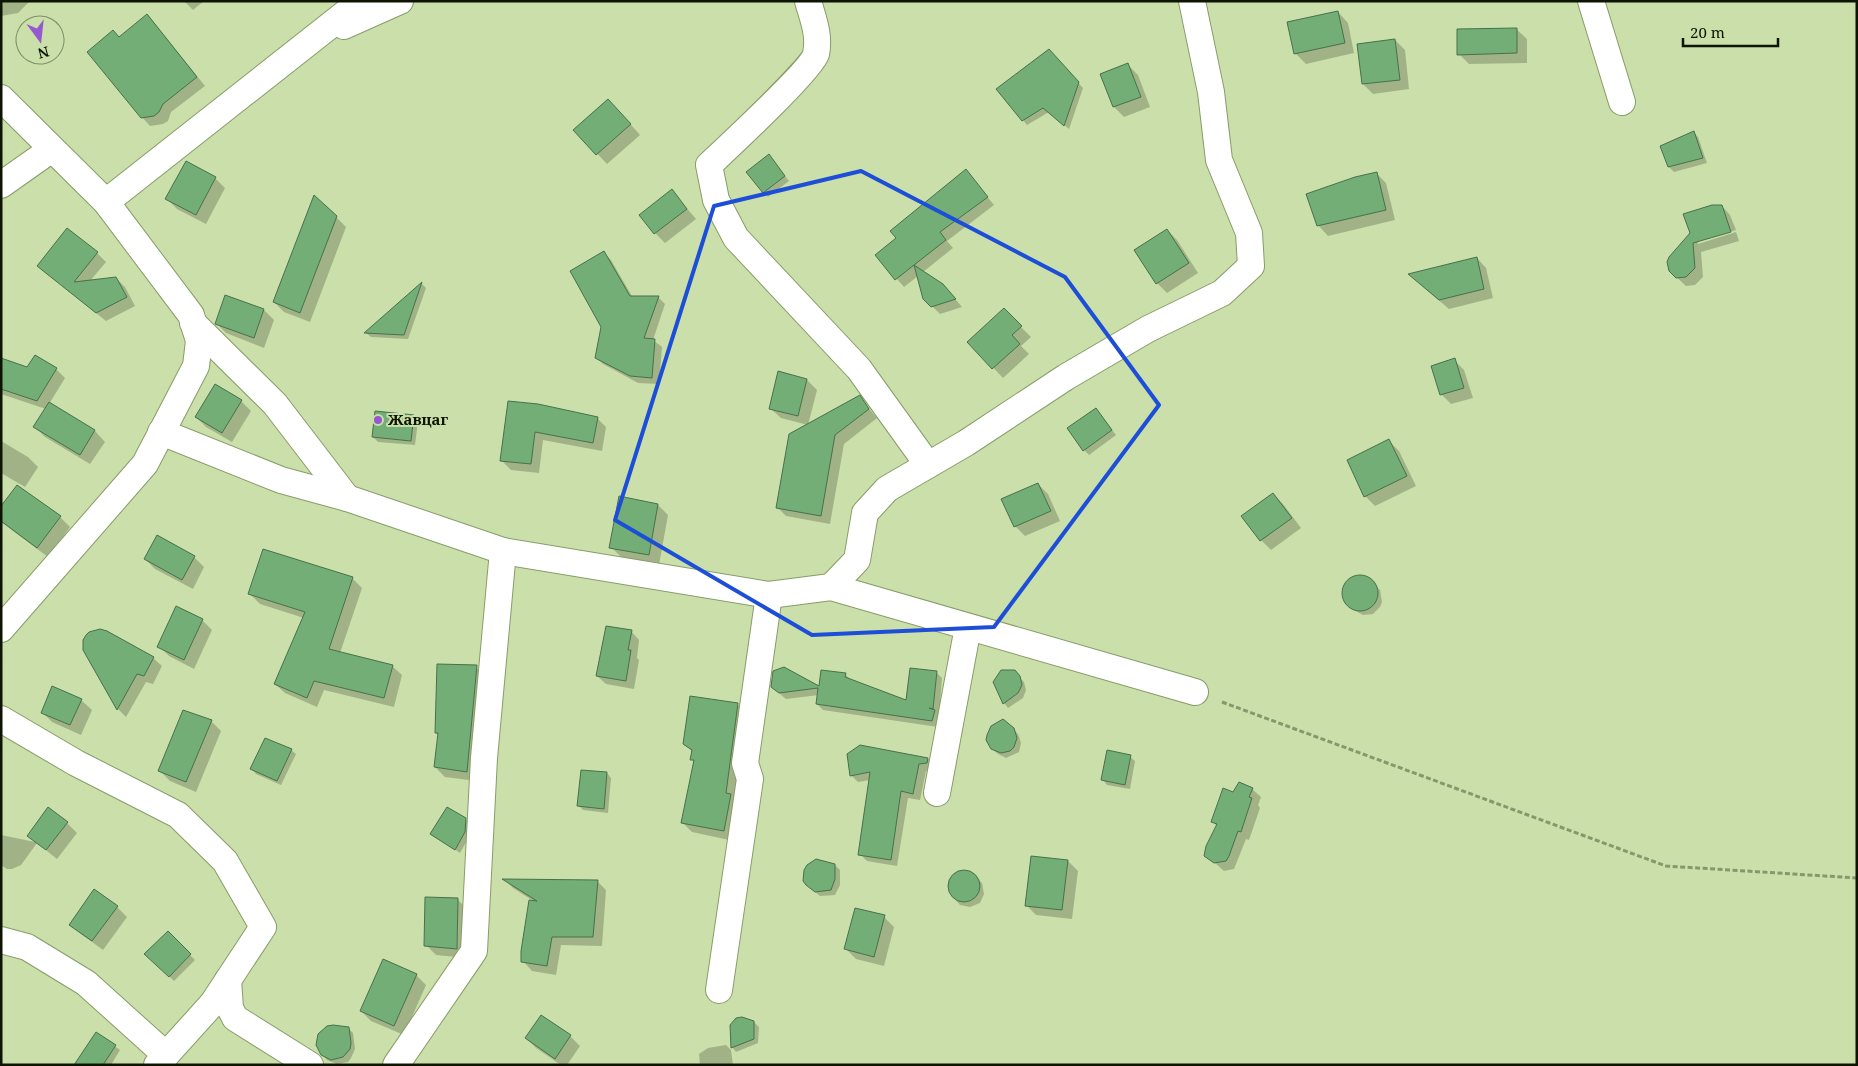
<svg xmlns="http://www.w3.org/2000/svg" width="1858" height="1066" font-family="'Noto Serif',serif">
<rect width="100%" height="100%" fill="#cadfa9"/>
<g fill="#0003">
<path d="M1 1H30L18 13 1 16Z"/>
<path d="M184 1H204L193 10Z"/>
<path d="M1338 12 1348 23 1354 53 1306 64 1296 54Z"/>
<path d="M148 15 205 86 171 112 168 121 163 124 150 126 142 117 119 38Z"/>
<path d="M1516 29 1527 39V63L1469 64 1459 54Z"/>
<path d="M1395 40 1405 50 1409 89 1373 94 1363 84Z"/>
<path d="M1053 55 1083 88 1069 129 1049 112 1027 125 1023 120Z"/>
<path d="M1128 65 1138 75 1150 107 1124 117 1114 107Z"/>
<path d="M618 110 640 135 607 164 575 130Z"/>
<path d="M1693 132 1698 137 1707 163 1674 172 1669 167Z"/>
<path d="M773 161 789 181 768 197 764 192Z"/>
<path d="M966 171 994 205 947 241 953 248 923 272 943 285 962 307 940 314 924 298 918 276 904 287 876 255 897 238Z"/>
<path d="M1376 173 1386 183 1395 220 1328 236 1318 225Z"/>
<path d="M215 178 225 188 206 224 177 209 167 199Z"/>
<path d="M672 191 696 219 665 243 655 233Z"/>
<path d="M1722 206 1730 215 1736 230 1698 241V244L1736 232 1739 241 1701 252 1703 277 1695 285 1686 286 1670 271Z"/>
<path d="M336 217 346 227 310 322 284 312 274 302Z"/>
<path d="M1167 230 1177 240 1198 273 1167 293 1157 283Z"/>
<path d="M97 253 106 262 90 281 116 278 125 287 135 306 106 321 38 266Z"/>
<path d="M604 253 611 260 633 298 658 297 665 304 653 340 662 347 659 384 638 383 603 364 596 357 603 327Z"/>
<path d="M1477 258 1486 268 1493 298 1449 309 1419 283Z"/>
<path d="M422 284 426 288 408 339 371 337 366 333Z"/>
<path d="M264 310 274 320 264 348 226 333 216 323Z"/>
<path d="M1004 310 1031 337 1021 346 1029 354 1003 378 969 342Z"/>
<path d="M1 360 27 369H56L65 378 49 404 95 431 105 442 90 464 45 437 35 427 46 409 1 394Z"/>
<path d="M1454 360 1464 370 1473 398 1451 404 1441 394Z"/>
<path d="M779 373 807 380 817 390 808 425 781 418 770 408Z"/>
<path d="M859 397 877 418 844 444 830 524 786 516 777 507Z"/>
<path d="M241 401 251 411 232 442 206 427 196 417Z"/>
<path d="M538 406 597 418 606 427 602 451 543 440 539 473 511 470 502 461Z"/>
<path d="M1096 409 1116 435 1089 455 1084 450Z"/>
<path d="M413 416 418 421 415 445 378 442 373 437Z"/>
<path d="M1 441 28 457 38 467 25 487 1 473Z"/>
<path d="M1389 441 1399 451 1416 486 1375 506 1365 496Z"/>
<path d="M1038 484 1048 494 1060 521 1025 536 1015 526Z"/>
<path d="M1273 494 1283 504 1301 528 1271 550 1261 540Z"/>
<path d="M658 505 668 515 659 565 621 557 611 547Z"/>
<path d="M1 508 60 517 70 527 48 557 1 522Z"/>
<path d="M194 557 204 567 193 589 155 569 145 559Z"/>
<path d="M1355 577 1366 578 1380 590 1382 602 1380 607 1373 614 1363 615 1354 610 1346 601 1344 595V590L1350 580Z"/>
<path d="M352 578 362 588 340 653 392 666 402 675 394 707 324 690 317 707 285 693 275 684 304 618 260 604 250 594Z"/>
<path d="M202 620 212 630 194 669 169 656 159 646Z"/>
<path d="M631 631 639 640 637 658 639 660 634 689 606 684 597 676Z"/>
<path d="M84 650 153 658 162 666 153 684 146 682 126 717 118 709Z"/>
<path d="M476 667 486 677 477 781 445 777 435 767 439 736 436 733Z"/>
<path d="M936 672 942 678 938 727 823 710 817 704 819 695 786 699 772 687 820 688 845 674 852 681 908 701Z"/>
<path d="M1014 672 1024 682 1026 690 1023 698 1008 708 1004 703Z"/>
<path d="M81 700 92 710 81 735 52 722 42 712Z"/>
<path d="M737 704 747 714 734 841 692 832 682 822 694 762 691 759 693 752 684 744Z"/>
<path d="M211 721 221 731 196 792 170 781 160 771Z"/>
<path d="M1013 729 1018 734 1021 743 1019 752 1006 758 998 754 992 749Z"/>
<path d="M291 750 296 754 281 785 256 774 252 769Z"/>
<path d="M1130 757 1135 761 1130 789 1107 785 1103 780Z"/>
<path d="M928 759 935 766 934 769 926 771 920 800 908 798 897 866 867 861 860 854 870 780 858 782 851 775Z"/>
<path d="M607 773 611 778 608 813 583 810 578 805Z"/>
<path d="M1252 789 1261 797 1258 805 1260 808 1249 840 1246 839 1234 869 1224 871 1206 855 1217 826 1212 821 1234 793Z"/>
<path d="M465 819 470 824 469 837 460 853 432 834Z"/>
<path d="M67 823 77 833 57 859 37 843 21 865 12 869H7L1 865V835L35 842Z"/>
<path d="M1068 861 1078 871 1072 919 1036 915 1026 905Z"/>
<path d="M835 865 840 870V885L835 895 820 896 807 885Z"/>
<path d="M964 871 969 872 982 883 984 894 980 903 970 907 960 905 952 896 948 886 949 882 955 874Z"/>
<path d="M505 880 597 881 606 890 602 946 561 945 556 975 532 971 523 961 535 902 513 888Z"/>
<path d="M457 899 468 910 467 958 436 955 426 945Z"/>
<path d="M117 907 127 917 103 950 81 934 71 924Z"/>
<path d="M884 917 894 927 884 966 856 959 846 949Z"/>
<path d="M168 933 195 960 174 981 146 954Z"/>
<path d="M416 975 426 985 404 1035 371 1021 361 1011Z"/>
<path d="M754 1022 759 1027 758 1043 736 1052 732 1047Z"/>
<path d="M348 1028 353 1033 355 1049 351 1058 348 1062 337 1064 327 1060 322 1054Z"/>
<path d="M97 1033 120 1050 111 1065H100Z"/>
<path d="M570 1036 580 1046 567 1065H561L536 1048 526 1038Z"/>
<path d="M726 1045 731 1050 733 1065H700L699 1054 708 1048Z"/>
</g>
<g fill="#72ae75" stroke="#48714b">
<path d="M1338 11 1345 43 1294 54 1287 22Z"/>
<path d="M147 14 197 77 163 104 159 112 154 116 141 118 87 52 113 30 119 37Z"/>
<path d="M1517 28V53L1457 55V29Z"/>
<path d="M1395 39 1400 80 1362 84 1357 44Z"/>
<path d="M1049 49 1079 82 1064 126 1043 108 1022 121 996 89Z"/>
<path d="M1128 63 1141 97 1113 107 1100 74Z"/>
<path d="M608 99 631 124 596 155 573 130Z"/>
<path d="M1694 131 1703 158 1668 167 1660 146Z"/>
<path d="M769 154 785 176 763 193 746 172Z"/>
<path d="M186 161 216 177 196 215 165 199Z"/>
<path d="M966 169 988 197 940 232 946 240 914 265 943 284 956 299 931 307 923 299 914 265 895 280 875 255 896 238 890 231Z"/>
<path d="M1377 172 1386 210 1317 226 1306 194 1355 177Z"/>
<path d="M672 189 687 209 654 234 639 215Z"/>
<path d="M314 195 337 216 300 313 273 302Z"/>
<path d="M1712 205H1722L1731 232 1693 243 1695 268 1686 277 1676 278 1669 271 1667 262 1669 257 1690 233 1683 214Z"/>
<path d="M67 228 98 252 74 282 116 277 127 297 96 313 37 266Z"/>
<path d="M1167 229 1189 263 1156 284 1134 250Z"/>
<path d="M604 251 630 296H659L644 338 655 339 652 378 630 376 595 358 601 327 570 271Z"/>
<path d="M1477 257 1484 289 1439 300 1408 274Z"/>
<path d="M422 282 404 335 364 333Z"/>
<path d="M225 295 264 309 254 338 215 324Z"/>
<path d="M1004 308 1022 326 1012 335 1020 344 992 369 967 342Z"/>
<path d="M35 355 57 368 37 401 1 389V358L27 367Z"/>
<path d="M1455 358 1464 388 1440 395 1431 366Z"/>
<path d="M778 371 807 379 798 416 769 409Z"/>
<path d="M215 384 242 400 222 433 195 417Z"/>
<path d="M860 395 869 409 835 435 821 516 776 508 789 434Z"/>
<path d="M508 401 538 404 598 417 593 443 535 432 531 464 500 461Z"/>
<path d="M49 402 95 430 80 455 33 427Z"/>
<path d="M1096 408 1112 430 1083 451 1067 428Z"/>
<path d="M375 411 414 415 411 441 372 437Z"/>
<path d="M1389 439 1407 476 1364 497 1347 460Z"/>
<path d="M1038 483 1051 511 1014 527 1001 499Z"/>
<path d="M17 485 61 516 37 548 1 521V506Z"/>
<path d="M1273 493 1292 518 1260 541 1241 516Z"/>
<path d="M619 496 658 504 649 555 609 548Z"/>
<path d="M157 535 195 556 182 580 144 559Z"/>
<path d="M263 549 353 577 329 649 393 665 384 698 314 681 307 698 274 684 305 612 248 594Z"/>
<circle cx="1360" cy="593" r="18"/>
<path d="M176 606 203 619 184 660 157 647Z"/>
<path d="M606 626 632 630 628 650H631L626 681 596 676Z"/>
<path d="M100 629 107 631 154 657 144 676 137 674 117 710 83 650V640L86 635 89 632Z"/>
<path d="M437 664 477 665 467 772 434 767 438 733H435Z"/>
<path d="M784 667 819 686 821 670 846 673 845 677 906 700 910 668 937 671 933 709 929 708 935 710 932 721 816 704 818 688 779 693 771 687 773 671Z"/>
<path d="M1001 670H1015L1020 676 1022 685 1018 693 1003 704 993 682Z"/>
<path d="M52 686 82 699 70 725 41 713Z"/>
<path d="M690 696 738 703 726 793 731 794 724 831 681 823 694 760H690L692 750 683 744Z"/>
<path d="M183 710 212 720 186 782 158 771Z"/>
<path d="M1003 719 1014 728 1017 738 1014 747 1010 751 1001 753 991 749 986 740 987 735 991 726Z"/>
<path d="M265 738 292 749 277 781 250 769Z"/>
<path d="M860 745 928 758 927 763 919 764 913 794 901 791 891 860 858 855 870 772 850 776 847 754Z"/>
<path d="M1107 750 1131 755 1125 785 1101 780Z"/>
<path d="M581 770 607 772 604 809 577 806Z"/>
<path d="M1239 782 1253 788 1249 797 1252 798 1241 832 1238 831 1229 856 1226 861 1214 863 1204 856 1206 846 1217 824 1211 822 1223 788 1233 792Z"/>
<path d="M48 807 68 822 46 850 27 836Z"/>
<path d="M447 807 466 818 465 832 455 850 430 834Z"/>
<path d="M1031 856 1068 860 1062 910 1025 906Z"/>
<path d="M816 859 835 864V879L831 890 815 892 806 885 803 881 804 870 807 865Z"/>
<circle cx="964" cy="886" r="16"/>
<path d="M502 879 598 880 593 937H552L547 966 521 962V951L529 900 537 901Z"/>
<path d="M94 889 118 906 92 941 69 925Z"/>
<path d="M425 897 458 898 457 949 424 946Z"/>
<path d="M855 908 885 915 874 957 844 949Z"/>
<path d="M168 931 191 954 169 977 144 954Z"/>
<path d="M383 959 417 974 394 1026 360 1011Z"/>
<path d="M541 1015 571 1035 555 1059 525 1038Z"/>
<path d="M742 1017 754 1021V1039L731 1048 730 1025 736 1018Z"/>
<path d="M333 1025 349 1027 351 1043 350 1049 343 1057 331 1060 321 1055 316 1045 318 1034 327 1026Z"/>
<path d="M96 1032 116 1045 103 1065H74Z"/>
</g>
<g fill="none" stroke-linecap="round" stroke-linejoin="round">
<g stroke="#889c68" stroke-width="28">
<g id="minor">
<path d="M808 1C813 19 820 35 816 54 812 69 726 149 709 165L716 200 736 238 859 369 928 465"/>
<path d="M1591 1 1622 102"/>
<path d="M344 26 400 1"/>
<path d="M1 98 106 202 191 315 199 341 196 366 145 464 1 629"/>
<path d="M1 185 52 149"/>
<path d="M106 202 361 1"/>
<path d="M193 323 275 404 347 498"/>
<path d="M161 432 281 480 347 498 503 551 769 595 831 587 1195 692"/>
<path d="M831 587 857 560 865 513 887 489 966 443 1066 377 1148 329 1222 293 1251 266 1249 233 1219 160 1211 92 1192 1"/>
<path d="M1 719 76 763 178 815 225 861 263 927 213 1003 157 1065"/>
<path d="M937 793 968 627"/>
<path d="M1 940 27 947 86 983 166 1055"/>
<path d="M228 980 230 1008 235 1018 310 1065"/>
<path d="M719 990 750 779 745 763 769 595"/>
<path d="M396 1065 474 951 484 758 503 551"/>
</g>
</g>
<path stroke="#87976d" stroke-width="3" stroke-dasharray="5 2.5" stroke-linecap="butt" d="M1222 702 1666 866 1857 878"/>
<use href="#minor" stroke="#fff" stroke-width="26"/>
</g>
<path fill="none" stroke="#1d4ed8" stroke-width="4" stroke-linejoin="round" d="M861 171 1065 277 1159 405 994 627 812 635 615 520 714 206Z"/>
<circle fill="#9658ce" stroke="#cadfa9" stroke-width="2" cx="378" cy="420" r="5"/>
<g text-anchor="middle" stroke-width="4" stroke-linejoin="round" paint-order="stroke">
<g font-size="15" font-weight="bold" fill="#0d1402" stroke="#cadfa9" text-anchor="start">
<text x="388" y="425">Жавцаг</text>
</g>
</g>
<rect width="1858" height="1066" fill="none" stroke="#0d1402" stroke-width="5"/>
<g transform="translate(40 40) rotate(165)"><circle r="24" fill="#cadfa9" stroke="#7e8e66"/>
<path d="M0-4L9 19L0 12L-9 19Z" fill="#9658ce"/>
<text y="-8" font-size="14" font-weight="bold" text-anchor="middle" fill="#0d1402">N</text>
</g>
<path d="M1683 38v8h95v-8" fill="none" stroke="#0d1402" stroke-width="2.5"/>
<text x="1690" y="38" font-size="15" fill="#0d1402" stroke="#cadfa9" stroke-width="4" paint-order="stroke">20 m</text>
</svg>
